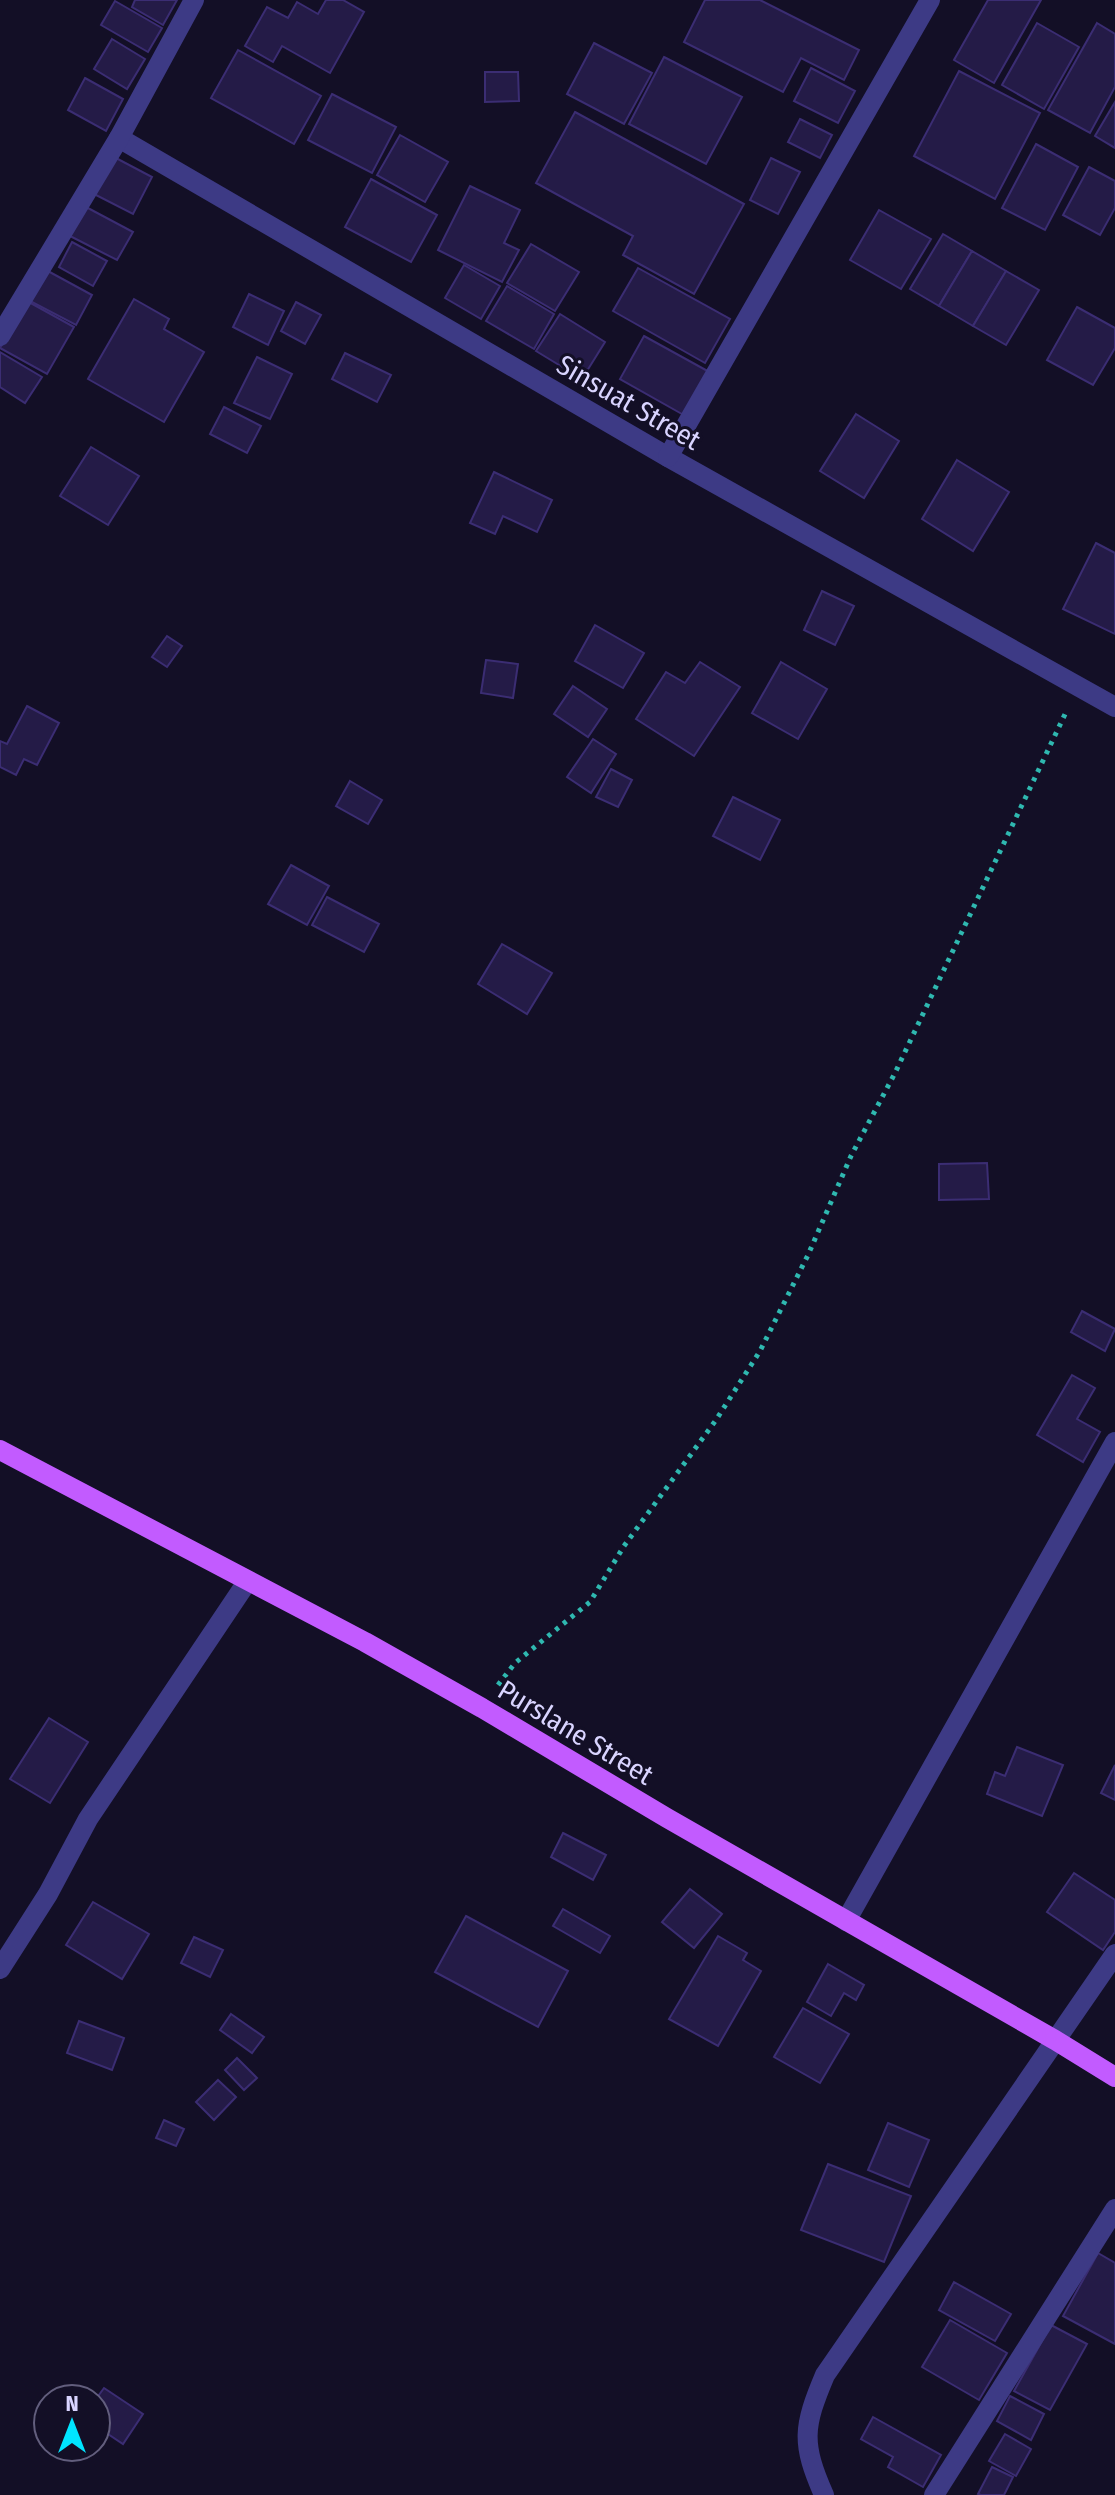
<svg xmlns="http://www.w3.org/2000/svg" width="1115" height="2495" font-family="'Fira Sans Condensed',sans-serif">
<rect width="100%" height="100%" fill="#130f26"/>
<g fill="#241b47" stroke="#3b2d73" stroke-width="2">
<path d="M135 0H177L163 25 132 7Z"/>
<path d="M326 0H343L364 12 330 73 282 46 273 62 245 46 267 7 288 18 297 2 318 14Z"/>
<path d="M705 0H760L859 50 844 80 801 58 783 92 684 42Z"/>
<path d="M988 0H1041L994 83 954 60Z"/>
<path d="M115 1 162 28 148 52 101 25Z"/>
<path d="M1037 23 1079 47 1044 109 1002 85Z"/>
<path d="M1097 23 1115 34V87L1090 133 1048 110Z"/>
<path d="M112 39 145 59 127 89 94 69Z"/>
<path d="M594 43 652 73 624 124 567 94Z"/>
<path d="M238 50 321 96 294 144 211 98Z"/>
<path d="M664 57 742 97 706 164 629 124Z"/>
<path d="M811 68 855 91 838 123 794 101Z"/>
<path d="M959 71 1040 113 995 199 914 156Z"/>
<path d="M485 72H518L519 101 485 102Z"/>
<path d="M85 78 123 99 106 131 68 110Z"/>
<path d="M332 94 396 127 372 173 308 140Z"/>
<path d="M1115 102V148L1095 136Z"/>
<path d="M575 112 744 204 694 294 623 255 633 236 536 183Z"/>
<path d="M800 119 832 135 820 158 788 142Z"/>
<path d="M400 135 448 162 425 202 377 175Z"/>
<path d="M1036 144 1078 167 1045 230 1002 208Z"/>
<path d="M114 157 152 177 133 214 94 194Z"/>
<path d="M771 158 800 172 778 214 750 200Z"/>
<path d="M1089 167 1115 181V208L1100 235 1063 215Z"/>
<path d="M371 179 437 215 411 262 345 227Z"/>
<path d="M470 186 520 210 504 243 519 250 502 282 438 250Z"/>
<path d="M86 207 133 232 117 260 70 236Z"/>
<path d="M879 210 931 239 901 289 850 260Z"/>
<path d="M943 234 972 251 939 306 910 289Z"/>
<path d="M72 242 107 261 93 286 59 267Z"/>
<path d="M531 244 579 272 555 311 507 283Z"/>
<path d="M972 251 1006 271 973 326 939 306Z"/>
<path d="M464 265 500 286 481 319 445 298Z"/>
<path d="M638 268 730 319 705 363 613 311Z"/>
<path d="M46 270 92 295 76 325 30 301Z"/>
<path d="M1006 271 1039 290 1006 345 973 326Z"/>
<path d="M507 286 554 314 534 349 486 321Z"/>
<path d="M249 294 284 311 268 345 233 327Z"/>
<path d="M134 299 169 319 164 329 204 352 164 422 88 379Z"/>
<path d="M27 301 74 327 47 374 0 348Z"/>
<path d="M296 302 321 315 305 344 281 331Z"/>
<path d="M1077 307 1115 328V348L1093 385 1047 360Z"/>
<path d="M560 314 605 342 582 379 536 351Z"/>
<path d="M644 336 713 374 689 418 620 379Z"/>
<path d="M0 352 42 377 25 403 0 387Z"/>
<path d="M345 353 391 375 377 402 332 379Z"/>
<path d="M257 357 292 374 270 419 234 403Z"/>
<path d="M224 407 261 426 247 453 210 434Z"/>
<path d="M856 414 899 441 864 498 820 471Z"/>
<path d="M91 447 139 476 108 525 60 496Z"/>
<path d="M957 460 1009 492 973 551 922 519Z"/>
<path d="M494 472 552 500 537 532 503 516 495 534 470 523Z"/>
<path d="M1096 543 1115 553V634L1063 609Z"/>
<path d="M822 591 854 606 835 645 804 630Z"/>
<path d="M595 625 644 653 623 688 575 661Z"/>
<path d="M167 636 182 646 167 667 152 657Z"/>
<path d="M486 660 518 664 513 698 481 693Z"/>
<path d="M700 662 740 687 694 756 636 719 666 672 685 683Z"/>
<path d="M781 662 827 689 798 739 752 713Z"/>
<path d="M573 686 607 709 588 737 554 714Z"/>
<path d="M27 706 59 723 37 765 24 759 16 775 0 767V741L7 744Z"/>
<path d="M593 739 616 754 591 793 567 777Z"/>
<path d="M611 769 632 780 618 807 596 797Z"/>
<path d="M350 781 382 800 368 824 336 806Z"/>
<path d="M733 797 780 820 760 860 713 836Z"/>
<path d="M291 865 329 886 307 925 268 904Z"/>
<path d="M327 897 379 924 364 952 312 925Z"/>
<path d="M502 944 552 973 527 1014 478 984Z"/>
<path d="M987 1163 989 1199 939 1200V1164Z"/>
<path d="M1082 1311 1115 1329 1105 1351 1071 1332Z"/>
<path d="M1072 1375 1095 1388 1077 1419 1100 1432 1083 1462 1037 1435Z"/>
<path d="M49 1718 88 1742 50 1803 10 1779Z"/>
<path d="M1017 1747 1063 1765 1042 1816 987 1794 995 1772 1005 1776Z"/>
<path d="M1115 1765V1800L1101 1793Z"/>
<path d="M563 1833 606 1855 593 1880 551 1857Z"/>
<path d="M1074 1873 1115 1900V1932L1103 1950 1047 1912Z"/>
<path d="M690 1889 722 1914 694 1948 662 1922Z"/>
<path d="M93 1902 149 1934 122 1979 66 1945Z"/>
<path d="M563 1909 610 1936 600 1953 553 1926Z"/>
<path d="M466 1916 568 1971 538 2027 435 1972Z"/>
<path d="M718 1936 747 1953 743 1960 761 1971 718 2046 669 2019Z"/>
<path d="M194 1937 223 1950 210 1977 181 1963Z"/>
<path d="M828 1964 864 1985 856 2000 844 1993 831 2016 807 2002Z"/>
<path d="M803 2008 849 2034 820 2083 774 2057Z"/>
<path d="M231 2014 264 2037 252 2053 220 2030Z"/>
<path d="M79 2021 124 2038 112 2070 67 2053Z"/>
<path d="M237 2058 257 2078 244 2090 225 2070Z"/>
<path d="M218 2080 236 2097 214 2120 196 2102Z"/>
<path d="M164 2120 184 2129 176 2146 156 2138Z"/>
<path d="M888 2123 929 2140 909 2187 868 2170Z"/>
<path d="M828 2164 911 2196 884 2262 801 2230Z"/>
<path d="M1098 2253 1115 2263V2344L1063 2316Z"/>
<path d="M954 2282 1011 2314 995 2341 939 2310Z"/>
<path d="M950 2320 1007 2353 979 2400 922 2367Z"/>
<path d="M1051 2325 1087 2344 1050 2410 1014 2391Z"/>
<path d="M104 2388 143 2414 123 2444 96 2426V2399Z"/>
<path d="M1010 2396 1044 2414 1031 2440 997 2421Z"/>
<path d="M873 2417 941 2455 923 2487 888 2467 893 2457 861 2439Z"/>
<path d="M1005 2434 1031 2449 1016 2476 989 2461Z"/>
<path d="M992 2467 1013 2477 1004 2495H981L978 2494Z"/>
</g>
<g fill="none" stroke-linecap="round" stroke-linejoin="round">
<path stroke="#2fb8b0" stroke-width="5" stroke-dasharray="4 6" stroke-linecap="butt" d="M498 1685 515 1663 590 1602 624 1546 716 1420 760 1351 808 1255 851 1156 895 1073 1067 710"/>
<g stroke="#3d3a85" stroke-width="20">
<path d="M119 138 668 457 1115 707"/>
<path d="M0 336 119 138 194 0"/>
<path d="M668 457 930 0"/>
<path d="M846 1921 1115 1442"/>
<path d="M0 1969 48 1894 88 1819 247 1582"/>
<path d="M824 2495C801 2443 803 2427 825 2375L1115 1954"/>
<path d="M934 2495 1115 2209"/>
</g>
<path stroke="#c25bff" stroke-width="20" d="M0 1450 365 1642 482 1708 667 1818 1055 2040 1115 2077"/>
</g>
<g text-anchor="middle" stroke-width="6" stroke-linejoin="round" paint-order="stroke">
<g font-size="28" fill="#d9d4ff" stroke="#130f26">
<text transform="translate(629 402) rotate(30)" y="10">Sinsuat Street</text>
<text transform="translate(576 1732) rotate(31)" y="10">Purslane Street</text>
</g>
</g>
<g transform="translate(72 2423)"><circle r="38" fill="#130f26" stroke="#625e7d" stroke-width="2"/>
<path d="M0-6L14 30L0 20L-14 30Z" fill="#00e5ff"/>
<text y="-12" font-size="22" font-weight="bold" text-anchor="middle" fill="#d9d4ff">N</text>
</g>
</svg>
